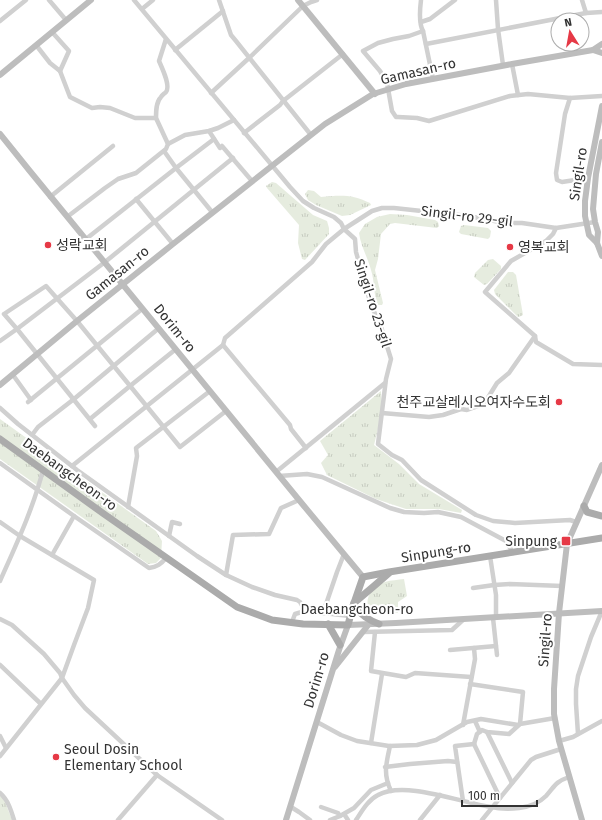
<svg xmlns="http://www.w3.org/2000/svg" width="602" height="820" font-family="'Fira Sans','Noto Sans KR',sans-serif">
<defs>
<pattern id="park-tufts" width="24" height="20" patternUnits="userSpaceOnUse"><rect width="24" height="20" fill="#e6ecdf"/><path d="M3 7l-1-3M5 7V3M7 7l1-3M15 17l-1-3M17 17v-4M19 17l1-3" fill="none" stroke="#c6cbc0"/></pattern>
</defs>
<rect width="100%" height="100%" fill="#fff"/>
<g fill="url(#park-tufts)">
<path d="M272 182 276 183 313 215 327 221 329 228V234L305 260 302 259 298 243 299 225 267 188 266 186Z"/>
<path d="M308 190 314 191 321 197C340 195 352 194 370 203L371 205 350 215 342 216 316 205 308 200 305 194Z"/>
<path d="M390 214 407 215 435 220 438 222 439 226 437 228 395 223 390 224 381 234 378 259 375 270 383 303 382 305H378C373 294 375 282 371 270 368 258 361 247 359 233L365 224 377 217Z"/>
<path d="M464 225 488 228 491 231 490 237 488 239 461 234 459 232 461 226Z"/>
<path d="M493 259 501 266V269L487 284 484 285 474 277 475 273 488 260Z"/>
<path d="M508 272H513L516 275 523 315 521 316 518 317 495 294 494 290Z"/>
<path d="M381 391 382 413 374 445 399 464 419 484 462 510 461 513 439 509H406L376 499 327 475 321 463 328 455 320 441Z"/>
<path d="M0 419 156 531 162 541 161 558 156 563 148 564 0 459Z"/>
<path d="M404 579 407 596 398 602V613L374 612 369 609C364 597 373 586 385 582 391 580 398 580 404 579Z"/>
<path d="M0 795 4 799 12 820H0Z"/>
</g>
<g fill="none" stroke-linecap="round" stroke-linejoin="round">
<g stroke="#d0d0d0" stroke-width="4.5">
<path d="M49 0 66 20"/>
<path d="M134 0 290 187 303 201 314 208 334 217 341 223 344 229 355 239 356 252 371 305 381 327 391 359 386 379 378 444 392 455 402 460 421 480 476 515 493 521 515 523 570 520 576 522"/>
<path d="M219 0 231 35 236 41 311 135"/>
<path d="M421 0C420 8 419 24 423 31L433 79"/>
<path d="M496 0 498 29 503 65"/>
<path d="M582 0 586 13 602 12"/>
<path d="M142 9 153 0"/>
<path d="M0 21 26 0"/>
<path d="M421 22 430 19 455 0"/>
<path d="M423 31 409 36 393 39 378 43 363 51 380 71 387 83 392 111 396 117H398L417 118 429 121 510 96 528 94 570 98 602 96"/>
<path d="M52 32 69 51 60 71"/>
<path d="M426 44 586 13"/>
<path d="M36 45 50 63 60 71"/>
<path d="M175 50 223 11"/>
<path d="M512 64 518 95"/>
<path d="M60 71 70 97 92 108 100 107 110 108 135 118H156"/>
<path d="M211 93 249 58 303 6 311 2 317 0"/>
<path d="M570 98 565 114 556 173 557 180 562 182 588 178"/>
<path d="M209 131 220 148 222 146 252 181"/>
<path d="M244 133 280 105 283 101 343 54"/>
<path d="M168 144 185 135 209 131 218 128 234 120"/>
<path d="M164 151 176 168 212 212"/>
<path d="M50 197 113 146"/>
<path d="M136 199 173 244"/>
<path d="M67 217 105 188 118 179 136 173 166 149 168 144 156 118C156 111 156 102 161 97 162 95 164 94 166 92 171 86 162 68 159 61L166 39"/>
<path d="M556 228 553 234 546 241 511 261 485 292 535 336 536 342 573 364 602 365"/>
<path d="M86 239 176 168 214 139"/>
<path d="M0 341 17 329 4 314 46 286 77 321 180 447 226 411"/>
<path d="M223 345 290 425 291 429 306 448"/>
<path d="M13 375 31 400"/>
<path d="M28 402 142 309"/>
<path d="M0 408 18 424 77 470 197 556 226 575 252 587 275 595 297 600 300 602 305 611"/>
<path d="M382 413 429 417 443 415 461 409 467 410 484 404 497 383 509 373 535 336"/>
<path d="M90 419 130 386 176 349"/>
<path d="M95 426 17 329 105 262 233 158"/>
<path d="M32 435 38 427 74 399 159 328"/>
<path d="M0 463 74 516 149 568C157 567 161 564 166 558"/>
<path d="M72 466 223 345 225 338 312 262 326 244 344 229 372 211 382 208H394L468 216 505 223H522L556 228 595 222"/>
<path d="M276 472 385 383"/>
<path d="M279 476 307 474 322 477 390 508 404 512 424 513 438 512 461 517 506 541 513 553"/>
<path d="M128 507 137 456 136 448 210 391"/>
<path d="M0 522 20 536 94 580 88 608 74 645 62 678 0 756"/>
<path d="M169 536 172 522 180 524"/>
<path d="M52 555 74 516"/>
<path d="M490 556 496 595V617"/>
<path d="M226 575 233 535 269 534 281 508 299 500"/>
<path d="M0 581C16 545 33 509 43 470"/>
<path d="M473 588 494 585 510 584 562 586"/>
<path d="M323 613 337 572 344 554"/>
<path d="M493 618 497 655"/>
<path d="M0 619 12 625 44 654 60 673 62 678 74 695 85 708 157 775 222 820"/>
<path d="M292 622 295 614 305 611 350 616"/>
<path d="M363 632 452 630 464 619"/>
<path d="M375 632 371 671 406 677 415 673 471 677"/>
<path d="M450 650 496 646"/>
<path d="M0 665 41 704"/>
<path d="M475 721 480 732"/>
<path d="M317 722 341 735 357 741 389 746 417 745 436 740 467 722 481 719 518 725 520 724 523 692 470 684"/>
<path d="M463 725 475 659 474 648"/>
<path d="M487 732 512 783"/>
<path d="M578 734 576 704V689L578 676 591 637 602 611"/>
<path d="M0 736 6 748"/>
<path d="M559 741 573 737 602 721"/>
<path d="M371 743 382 674"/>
<path d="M474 744 477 734 482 730 487 732 509 734 520 724 555 718"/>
<path d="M474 744 500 798"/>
<path d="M390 746C386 764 383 774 391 791"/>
<path d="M385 767 410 764 448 761 457 762"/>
<path d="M0 793C8 800 11 810 14 820"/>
<path d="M463 801 455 746 474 744"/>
<path d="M291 807 299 812 310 820"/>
<path d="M321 807 338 813 340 816"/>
<path d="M344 814 348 820"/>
<path d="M118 820 157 775"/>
<path d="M330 820 340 816 354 808 371 790 388 783"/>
<path d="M356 820C362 811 368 800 378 795 405 780 462 803 491 807 500 809 510 809 519 808 528 807 539 803 546 796 555 786 555 782 569 777"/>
<path d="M420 820 440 795"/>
<path d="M482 820 531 760 536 757 561 749"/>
</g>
<g stroke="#bdbdbd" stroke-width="6">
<path d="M298 0 375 94"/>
<path d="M593 50 602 53"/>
<path d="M0 75 91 0"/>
<path d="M0 134 29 170 304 506 363 577"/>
<path d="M602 142 596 174 593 209 595 222 598 232 597 243 602 256"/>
<path d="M597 243 589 235 585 216V201L588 178 602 106"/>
<path d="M0 385 77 321 173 244 325 124 373 94 406 84 512 64 593 50 602 44"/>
<path d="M335 667 369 624"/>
<path d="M286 820 339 650 348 625 396 623 602 611"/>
<path d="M582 820 559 741 554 714V689L559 613 567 544 602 465"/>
</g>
<g stroke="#ababab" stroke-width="7">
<path d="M0 439 104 514 237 607 272 620 303 624 348 625 353 606 363 577 389 572 602 538"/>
<path d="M584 506 587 512 602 516"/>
<path d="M354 603 374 586 389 573"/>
<path d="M353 606C361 615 368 620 379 624"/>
<path d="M328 624 340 645"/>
</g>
</g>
<g fill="#e63946" stroke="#fff" stroke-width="1.5">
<circle cx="48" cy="245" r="4"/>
<circle cx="510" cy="247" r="4"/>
<circle cx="559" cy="402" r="4"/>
<rect x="561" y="536" width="10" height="10" rx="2"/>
<circle cx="56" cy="757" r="4"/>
</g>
<g text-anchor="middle" stroke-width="4" stroke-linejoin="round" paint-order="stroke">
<g font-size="14" fill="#333" stroke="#fff">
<text transform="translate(418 71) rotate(-13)" y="5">Gamasan-ro</text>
<text transform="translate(578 174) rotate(-81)" y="5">Singil-ro</text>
<text transform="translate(467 216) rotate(7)" y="5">Singil-ro 29-gil</text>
<text transform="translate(117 273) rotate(-39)" y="5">Gamasan-ro</text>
<text transform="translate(373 303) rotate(72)" y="5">Singil-ro 23-gil</text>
<text transform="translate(175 328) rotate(51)" y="5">Dorim-ro</text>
<text transform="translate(70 474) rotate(36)" y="5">Daebangcheon-ro</text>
<text transform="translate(436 552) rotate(-9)" y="5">Sinpung-ro</text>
<text x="357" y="614">Daebangcheon-ro</text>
<text transform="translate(545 640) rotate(-86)" y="5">Singil-ro</text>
<text transform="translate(316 680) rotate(-73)" y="5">Dorim-ro</text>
</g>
<g font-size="14" fill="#333" stroke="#fff" text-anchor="start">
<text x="56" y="250">성락교회</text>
<text x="518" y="252">영복교회</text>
<text x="551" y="407" text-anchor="end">천주교살레시오여자수도회</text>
<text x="557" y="546" text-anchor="end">Sinpung</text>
<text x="64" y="754">Seoul Dosin<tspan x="64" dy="16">Elementary School</tspan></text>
</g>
</g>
<g transform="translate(570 32) rotate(349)"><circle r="19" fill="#ffffff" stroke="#adadad"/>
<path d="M0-3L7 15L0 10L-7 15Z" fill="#e63946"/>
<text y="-6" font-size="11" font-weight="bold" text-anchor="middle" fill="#333333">N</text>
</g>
<path d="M462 800v6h75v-6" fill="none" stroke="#333333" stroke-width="2"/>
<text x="468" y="800" font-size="12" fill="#333333" stroke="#ffffff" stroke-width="3" paint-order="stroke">100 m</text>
</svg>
